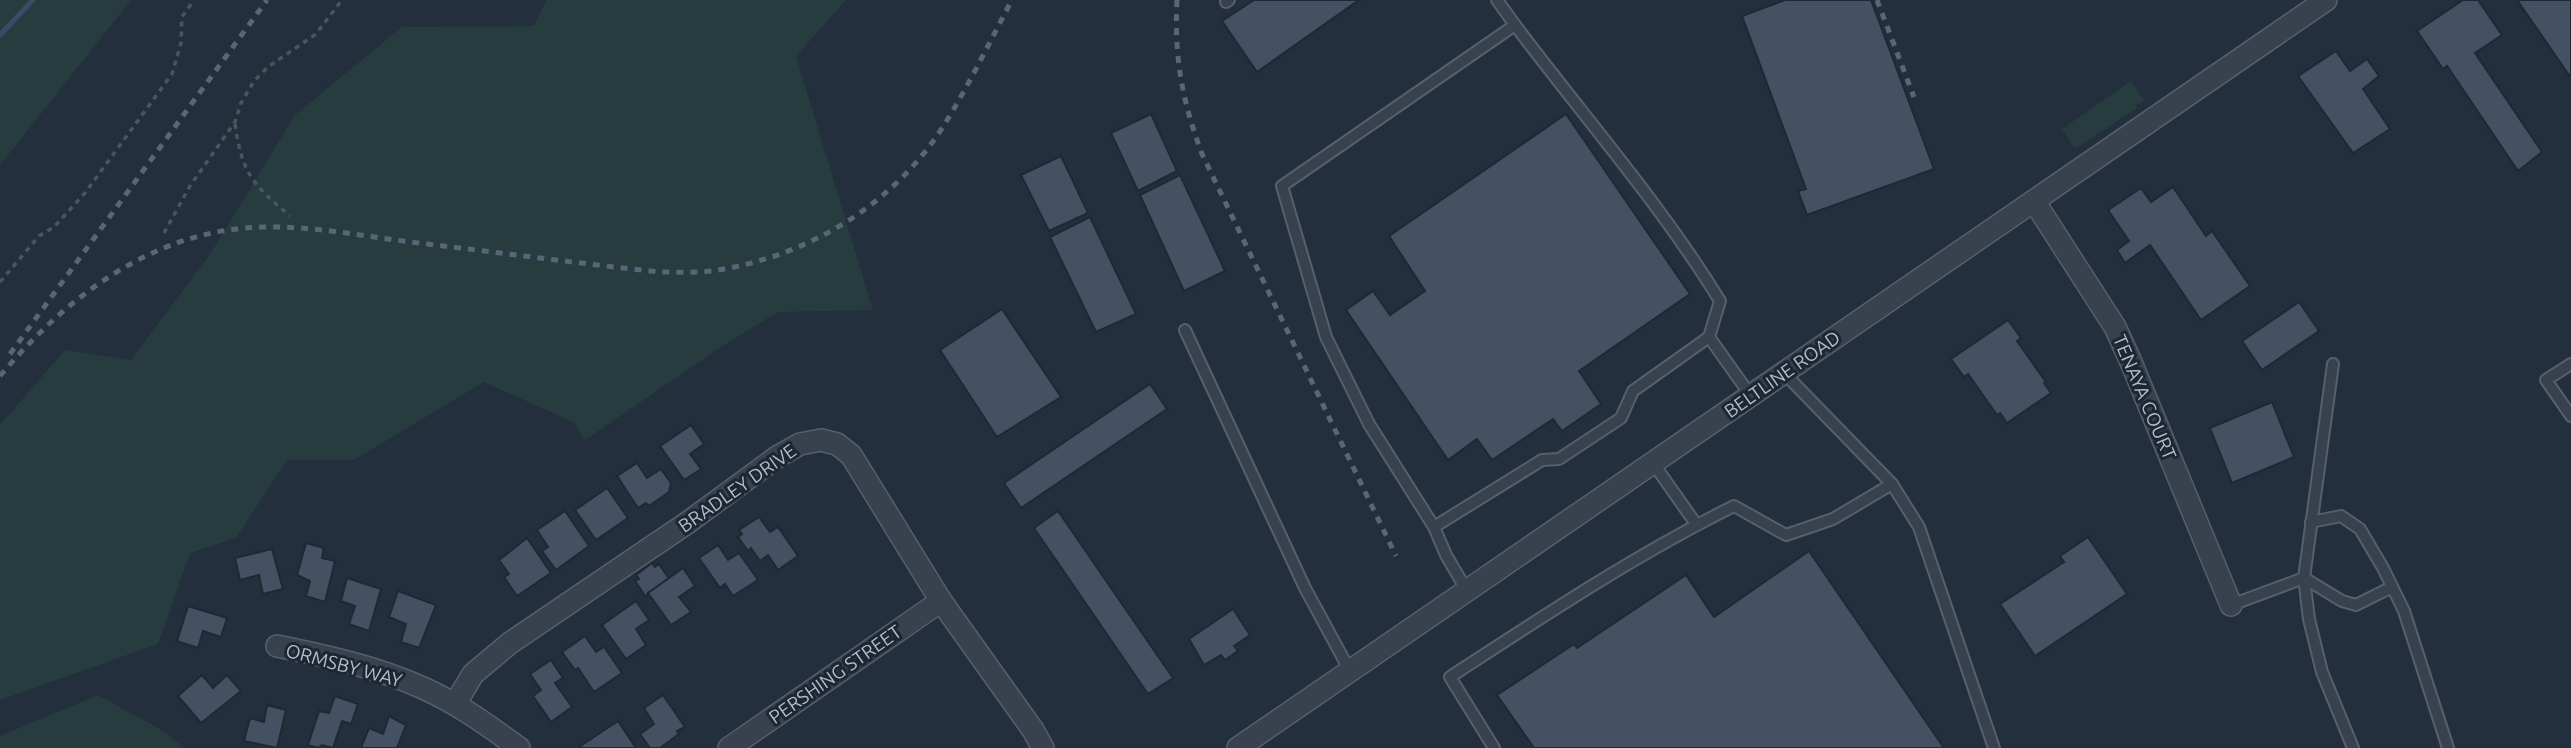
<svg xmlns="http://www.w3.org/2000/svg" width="2571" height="748" font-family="Ubuntu,sans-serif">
<rect width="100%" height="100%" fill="#242f3e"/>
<g fill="#263c3f">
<path d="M0 0H131L0 165Z"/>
<path d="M546 0H846L796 56 873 310 778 312 721 347 585 440 573 422 484 382 354 460H287L236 538 190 553 158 644 0 700V425L65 350 131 360 212 251 295 115 402 27 534 26Z"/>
<path d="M2131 81 2145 101 2135 105 2137 108 2075 149 2062 129Z"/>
<path d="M98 695 167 733 184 748H0V736Z"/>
</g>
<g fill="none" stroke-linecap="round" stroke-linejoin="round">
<path stroke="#394c67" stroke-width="5" d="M0 35 33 0"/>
</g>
<g fill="#455162" stroke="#1f2835" stroke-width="2">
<path d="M1254 0H1359L1257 72 1222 21Z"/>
<path d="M1785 0H1871L1934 169 1807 215 1798 191 1806 189 1742 16Z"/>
<path d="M2463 0H2478L2502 35 2475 53 2542 152 2518 171 2447 66 2443 69 2417 31Z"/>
<path d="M2517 0H2571V78Z"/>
<path d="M2336 51 2350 71 2367 59 2379 76 2363 89 2390 129 2353 153 2298 76Z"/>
<path d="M1151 114 1177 171 1138 191 1111 133Z"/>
<path d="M1566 114 1690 294 1579 371 1601 404 1562 431 1553 419 1492 460 1477 439 1448 460 1346 310 1373 291 1390 315 1425 291 1389 236Z"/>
<path d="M1061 156 1088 213 1049 231 1021 175Z"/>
<path d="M1180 175 1225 271 1184 291 1140 195Z"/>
<path d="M2173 187 2206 236 2212 231 2250 286 2201 320 2150 245 2125 263 2117 250 2129 241 2108 210 2141 188 2151 202Z"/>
<path d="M1090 217 1136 314 1096 332 1050 237Z"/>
<path d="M2299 302 2319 331 2262 370 2242 341Z"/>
<path d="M1002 309 1061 397 997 437 940 350Z"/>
<path d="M2008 320 2021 338 2017 341 2046 382 2044 383 2051 393 2007 423 2000 413 1997 415 1968 374 1964 377 1951 359Z"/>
<path d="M1150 384 1167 409 1021 508 1004 483Z"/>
<path d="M2272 402 2294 457 2232 483 2210 428Z"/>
<path d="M691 425 704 444 690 454 701 469 684 480 660 446Z"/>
<path d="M637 463 647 478 661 469 671 483 669 492 649 506 646 503 638 508 617 476Z"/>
<path d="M607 488 628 518 596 540 575 510Z"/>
<path d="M565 511 589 546 556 570 542 551 548 547 537 530Z"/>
<path d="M1058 511 1173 678 1148 694 1034 528Z"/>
<path d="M759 517 770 532 778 527 798 556 778 570 768 555 760 561 751 548 748 551 738 537 742 534 739 530Z"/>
<path d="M2088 537 2127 594 2035 656 2000 604 2064 562 2060 556Z"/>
<path d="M527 538 551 573 517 596 504 577 509 574 499 560Z"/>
<path d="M306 543 324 548 322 558 335 561 325 602 306 596 310 581 297 575Z"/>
<path d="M718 545 728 560 739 553 758 580 733 596 725 584 720 588 699 558Z"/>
<path d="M272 549 283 589 263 594 259 575 240 580 235 558Z"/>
<path d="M1809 551 1944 748H1534L1497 695 1574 644 1577 648 1686 575 1714 617Z"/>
<path d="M652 563 655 567 659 564 669 579 648 593 646 597 635 581 639 579 636 575Z"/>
<path d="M683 568 695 586 679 597 691 612 671 625 648 593Z"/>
<path d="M347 578 381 589 369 631 349 624 355 606 341 601Z"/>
<path d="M398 591 436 605 419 648 401 642 406 624 389 617Z"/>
<path d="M636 601 649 620 636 629 646 645 626 659 602 625Z"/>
<path d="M188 606 227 618 221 637 203 631 198 648 177 641Z"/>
<path d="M1233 609 1250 635 1234 646 1238 651 1225 660 1221 655 1204 665 1189 639Z"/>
<path d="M585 636 596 652 604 647 622 673 594 692 578 668 575 670 562 652Z"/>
<path d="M551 660 563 678 555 683 572 707 551 722 533 696 541 690 530 674Z"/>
<path d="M202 675 213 688 227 675 241 691 201 723 178 696Z"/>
<path d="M663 695 685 727 677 731 679 734 660 748H650L640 734 654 724 644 708Z"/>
<path d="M335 696 358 704 351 724 342 721 333 748 322 745 318 748 308 745 319 711 329 713Z"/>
<path d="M267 705 286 710 277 748 244 741 250 718 264 722Z"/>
<path d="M389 716 406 725 397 748H361L369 728 383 734Z"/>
<path d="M618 721 636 748H579V747Z"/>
</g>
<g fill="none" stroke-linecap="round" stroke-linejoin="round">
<g stroke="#565f6c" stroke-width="14">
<g id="lane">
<path d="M1497 0 1515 25"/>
<path d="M1226 2 1229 0"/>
<path d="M1185 330 1305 588 1350 671"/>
<path d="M2333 364 2304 578 2309 619 2322 672 2353 748"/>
<path d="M2571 364 2546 380 2571 416"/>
<path d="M1784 373 1892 484 1919 527 1994 748"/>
<path d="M1653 463 1696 524"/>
<path d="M2311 522 2341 516 2360 529 2383 568 2404 611 2448 748"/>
<path d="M1434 527 1369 424 1326 337 1282 186 1515 25C1584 117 1660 203 1720 301L1709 337"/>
<path d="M1467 591 1446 555 1434 527 1542 460 1559 459 1621 418 1633 391 1709 337 1751 396"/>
<path d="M2231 605 2304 578 2342 601 2356 605 2392 587"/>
<path d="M1494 748 1450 677C1542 617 1635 555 1734 506L1786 535 1833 519 1892 484"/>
</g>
</g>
<g stroke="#565f6c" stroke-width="24">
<g id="street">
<path d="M2034 201 2115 327 2131 362 2231 605"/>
<path d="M277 646C326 656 377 667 423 688 457 703 489 726 519 748"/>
<path d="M455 704 473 674 510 643 687 523 777 457 800 444 821 440 837 444 851 455 941 601 1033 730 1043 748"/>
<path d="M729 748 941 601"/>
<path d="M1238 748 2326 0"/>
</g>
</g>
<g stroke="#44595c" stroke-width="3.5" stroke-dasharray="5 5" stroke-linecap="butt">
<path d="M235 124C242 173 252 184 290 216"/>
<path d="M164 233 190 186 235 122 241 103 254 81 268 67 316 34 342 0"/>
<path d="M0 282 39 236 54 227 85 193 172 74 181 43 182 17 194 0"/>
</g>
<use href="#lane" stroke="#38414e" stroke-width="10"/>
<use href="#street" stroke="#38414e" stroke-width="21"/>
<g stroke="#5a6575" stroke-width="5" stroke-dasharray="7 7" stroke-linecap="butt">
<path d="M1177 0C1174 57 1182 100 1202 154L1396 556"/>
<path d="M1877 0 1914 97"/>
<path d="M10 354 267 0"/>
<path d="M0 376C67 296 155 229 264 227 313 226 362 236 411 242 494 252 576 263 659 272 676 272 694 273 712 271 807 257 895 205 946 122 970 83 990 41 1012 0"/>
</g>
</g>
<g text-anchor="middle" stroke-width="6" stroke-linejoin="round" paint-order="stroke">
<g font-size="19" fill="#b4bcc9" stroke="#1d2633">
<text transform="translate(1782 374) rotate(-35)" y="7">BELTLINE ROAD</text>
<text transform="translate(2145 397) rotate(67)" y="7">TENAYA COURT</text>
<text transform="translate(737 488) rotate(-35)" y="7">BRADLEY DRIVE</text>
<text transform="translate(344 665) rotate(15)" y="7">ORMSBY WAY</text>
<text transform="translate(835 674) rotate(-35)" y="7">PERSHING STREET</text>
</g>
</g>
</svg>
